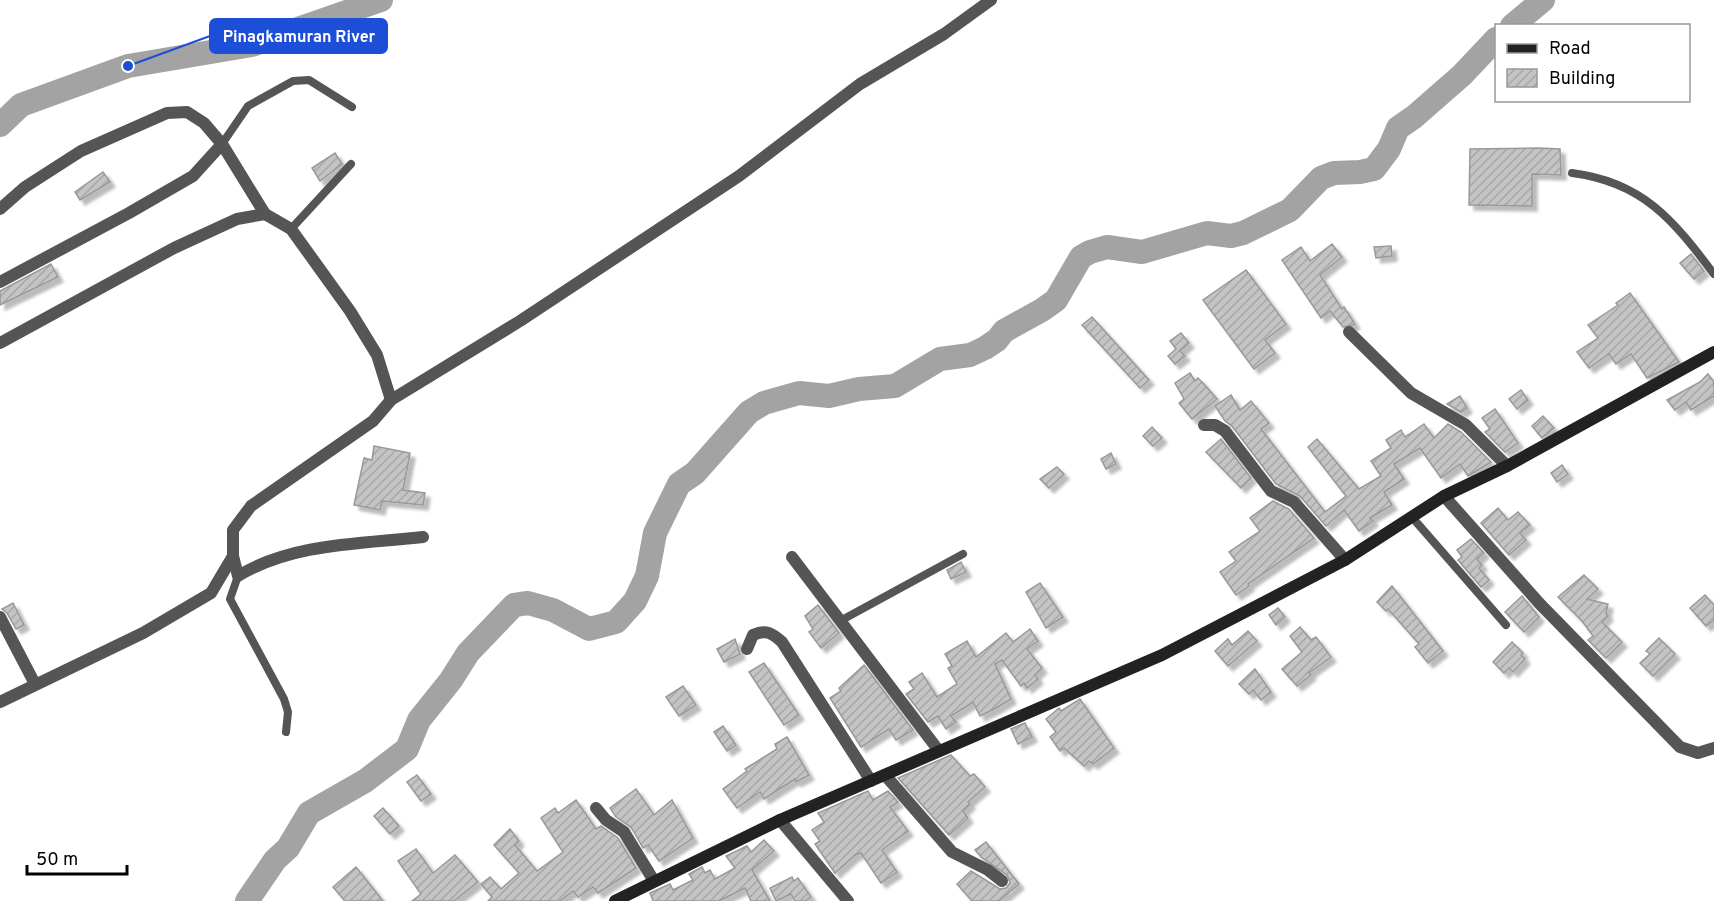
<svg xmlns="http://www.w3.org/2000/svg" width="1714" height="901" font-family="Overpass,sans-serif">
<defs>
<pattern id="building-hatch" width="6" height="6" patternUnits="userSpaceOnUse" patternTransform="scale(1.5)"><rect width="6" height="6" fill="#c4c4c4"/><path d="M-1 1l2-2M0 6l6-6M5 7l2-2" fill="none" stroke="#a7a7a7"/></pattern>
<filter id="shadow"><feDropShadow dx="5" dy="5" stdDeviation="1.5" flood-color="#0004"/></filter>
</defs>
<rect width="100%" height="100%" fill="#fff"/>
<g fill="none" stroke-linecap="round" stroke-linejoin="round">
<g stroke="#a3a3a3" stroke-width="24">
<path d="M1512 26 1543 0"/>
<path d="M0 125 21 105 128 66 252 45 381 0"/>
<path d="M247 901 275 860 288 848 309 813 365 781 407 749 419 720 451 680 468 653 514 605 528 603 553 610 589 629 616 622 635 601 647 576 655 533 679 484 695 473 749 412 764 403 799 393 829 396 859 389 895 386 940 359 970 355 985 348 997 340 1004 331 1042 310 1056 300 1081 257 1090 252 1107 247 1142 252 1207 233 1231 236 1243 233 1290 210 1321 178 1334 173 1360 172 1374 169 1389 149 1398 128 1414 117 1462 75 1496 39"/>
</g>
</g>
<g fill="url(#building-hatch)" stroke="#999" stroke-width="1.5" filter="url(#shadow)">
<path d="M1539 148 1560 149 1561 175 1532 174V206L1469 205 1470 149Z"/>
<path d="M335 153 342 164 320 181 312 168Z"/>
<path d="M103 172 110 182 80 200 75 192Z"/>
<path d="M1332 244 1342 257 1320 275 1342 309 1344 307 1355 324 1353 325 1343 327 1330 311 1321 318 1282 260 1301 247 1310 261Z"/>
<path d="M1391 246 1392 256 1376 258 1374 247Z"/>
<path d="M1691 254 1704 271 1694 279 1680 263Z"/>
<path d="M51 264 58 277 0 305V291Z"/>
<path d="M1246 270 1286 324 1265 340 1275 353 1254 369 1203 300Z"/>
<path d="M1630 293 1679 362 1647 378 1631 354 1616 364 1609 354 1589 368 1577 352 1598 338 1588 325 1618 305 1616 303Z"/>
<path d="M1092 317 1149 380 1140 388 1082 325Z"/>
<path d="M1181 333 1189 343 1180 351 1185 356 1175 364 1168 356 1176 349 1170 341Z"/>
<path d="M1190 373 1195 381 1198 378 1203 383 1217 399 1192 419 1179 403 1184 399 1175 383Z"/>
<path d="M1708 374 1714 382V396L1691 410 1686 402 1675 410 1667 400 1700 382Z"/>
<path d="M1521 390 1528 400 1517 409 1509 399Z"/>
<path d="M1231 395 1240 410 1251 401 1269 423 1261 429 1325 512 1346 496 1308 447 1317 439 1359 489 1381 476 1371 461 1391 448 1386 440 1401 430 1405 437 1424 424 1434 438 1448 424 1461 432 1491 462 1468 476 1460 464 1441 478 1420 448 1394 464 1404 479 1384 492 1392 505 1370 518 1373 521 1359 531 1344 510 1326 526 1300 496 1276 484 1232 426 1225 421 1215 406Z"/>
<path d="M1460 396 1467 408 1461 412 1447 404Z"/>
<path d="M1495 409 1518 443 1505 452 1485 432 1490 429 1482 418Z"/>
<path d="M1543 416 1554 428 1542 438 1532 426Z"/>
<path d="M1152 427 1162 438 1153 446 1143 436Z"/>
<path d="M1221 439 1251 478 1241 488 1206 452Z"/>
<path d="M374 446 410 453 403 490 425 493 423 505 382 501 380 510 354 505 364 458 372 460Z"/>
<path d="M1111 453 1116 464 1106 469 1101 459Z"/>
<path d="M1562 465 1568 474 1557 482 1551 473Z"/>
<path d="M1057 467 1064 474 1049 488 1040 479Z"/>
<path d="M1273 501 1289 509 1314 538 1248 584 1249 586 1236 595 1220 572 1236 561 1229 552 1260 531 1250 518Z"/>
<path d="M1498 508 1508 520 1518 512 1530 525 1520 533 1526 540 1509 555 1481 523Z"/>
<path d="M1471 539 1484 553 1477 559 1482 565 1479 568 1489 580 1481 587 1458 560 1462 557 1457 550Z"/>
<path d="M961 562 966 572 951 579 947 570Z"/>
<path d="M1584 575 1598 589 1587 599 1608 604 1606 613 1608 616 1602 622 1622 642 1606 658 1588 640 1593 636 1582 621 1558 597Z"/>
<path d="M1040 583 1063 617 1046 628 1026 592Z"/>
<path d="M1392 586 1443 651 1428 663 1415 647 1419 644 1388 609 1386 611 1377 602Z"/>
<path d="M1705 595 1714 605V620L1706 626 1690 608Z"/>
<path d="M1522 596 1539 617 1524 632 1505 612Z"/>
<path d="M13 603 24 625 16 629 7 613 2 609Z"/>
<path d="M818 605 839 633 821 648 809 632 813 629 805 616Z"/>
<path d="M1278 608 1285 617 1276 625 1269 615Z"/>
<path d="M1300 627 1311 640 1316 637 1331 657 1309 673 1311 675 1297 686 1282 669 1302 652 1290 636Z"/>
<path d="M1030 629 1038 641 1027 649 1042 668 1035 675 1038 679 1027 688 1024 683 1021 686 1002 660 995 664 1011 699 996 708 980 716 973 702 951 716 956 722 946 729 938 716 928 722 906 694 914 689 909 682 922 673 937 697 957 684 948 668 952 666 945 654 967 641 976 657 1006 633 1013 642Z"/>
<path d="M1248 631 1257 641 1228 666 1215 651 1228 639 1232 645Z"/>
<path d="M1659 638 1675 654 1653 676 1640 663 1650 654 1646 651Z"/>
<path d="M735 639 740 654 724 662 717 649Z"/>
<path d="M1512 642 1523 653 1521 655 1525 659 1513 672 1509 668 1504 673 1493 662Z"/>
<path d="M764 663 799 715 784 725 749 672Z"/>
<path d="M864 665 913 730 896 740 889 729 861 747 830 698 841 691 839 688Z"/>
<path d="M1255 669 1271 692 1261 700 1253 690 1249 694 1239 684Z"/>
<path d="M683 686 696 705 679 716 666 697Z"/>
<path d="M1080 699 1114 748 1093 764 1089 761 1084 766 1064 748 1060 751 1050 737 1056 732 1046 719 1059 708 1061 711Z"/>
<path d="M1025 723 1032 737 1018 744 1011 729Z"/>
<path d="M723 726 736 745 727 751 714 732Z"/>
<path d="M787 737 809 775 796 782 795 779 764 799 760 792 737 808 723 789 747 771 745 769 777 749 775 744Z"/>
<path d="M951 755 970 776 974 774 985 787 968 802 970 804 963 811 968 818 949 835 898 778Z"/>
<path d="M417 775 431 794 421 801 407 782Z"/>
<path d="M636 789 654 815 672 800 693 838 659 861 648 845 643 848 631 827 616 817 610 808Z"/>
<path d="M868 791 873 800 888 791 898 802 890 807 908 831 882 850 897 872 881 883 861 853 855 855 835 873 815 844 820 841 812 830 824 822 818 813Z"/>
<path d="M576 800 596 829 601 826 618 838 636 868 598 893 593 887 578 897 573 891 560 901H488L492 897 481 884 490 877 501 889 519 873 494 845 510 829 519 841 515 845 537 871 563 852 541 818 555 808 558 813Z"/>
<path d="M383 808 399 826 390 834 374 816Z"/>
<path d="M764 840 774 851 752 870 770 901H751L745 888 719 901H653L650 893 670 884 673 890 693 880 689 874 702 867 705 873 710 870 715 879 735 868 726 856 747 846 751 852Z"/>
<path d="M986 842 1019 884 999 901H972L957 884 971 871 1000 889 1006 888 1010 883 1007 875 981 857 975 850Z"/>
<path d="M416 849 433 873 455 855 478 882 454 901H412L421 894 398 861Z"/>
<path d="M356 867 368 882 383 901H345L333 887Z"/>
<path d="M792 877 794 881 798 878 811 897 805 901H795L791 894 776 901 770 888Z"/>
</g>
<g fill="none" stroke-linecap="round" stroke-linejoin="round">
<g stroke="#555" stroke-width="8">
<path d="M222 144 248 106 293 81 309 80 352 107"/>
<path d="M1572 173C1643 182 1673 220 1714 274"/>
<path d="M291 229 351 164"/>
<path d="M1411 516 1506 625"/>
<path d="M238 576 230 599 284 699 288 712 286 732"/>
<path d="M840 621 963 554"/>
</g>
<g stroke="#555" stroke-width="12">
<path d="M0 209 25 187 81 151 167 113 187 112 204 123 222 144 265 214 291 229 350 311 377 355 391 400"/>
<path d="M0 282 129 213 193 176 222 144"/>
<path d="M1349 332 1411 393 1466 425 1507 466"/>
<path d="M0 343 174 248 237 219 265 214"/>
<path d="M1204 425H1215L1225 431 1271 491 1294 502 1345 560"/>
<path d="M1444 496 1540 604 1680 747 1698 753 1714 748"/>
<path d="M233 556 238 576C292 543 361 544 423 537"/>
<path d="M792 557 939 751"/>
<path d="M0 617 35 684"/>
<path d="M747 649 753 635C766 629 772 633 782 642L871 781"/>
<path d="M0 702 143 633 211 593 233 556V530L251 506 373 421 391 400 520 321 739 176 860 84 944 34 991 0"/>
<path d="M885 775 952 852 988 870 1002 881"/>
<path d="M596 808 606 820 624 832 654 881"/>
<path d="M780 820 848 901"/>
</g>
<path stroke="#222" stroke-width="12" d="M615 901 780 820 1162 655 1345 560 1444 496 1507 466 1714 352"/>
</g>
<path fill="none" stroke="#1d4ed8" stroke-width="2" d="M128 66L210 36"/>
<circle fill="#1d4ed8" stroke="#fff" stroke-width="2" cx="128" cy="66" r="6"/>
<rect fill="#1d4ed8" stroke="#1d4ed8" stroke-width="2" x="210" y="19" width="177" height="34" rx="6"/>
<g font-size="16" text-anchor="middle" font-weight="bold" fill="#fff">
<text x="299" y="42">Pinagkamuran River</text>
</g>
<rect x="1495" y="24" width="195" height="78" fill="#ffffff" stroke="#999999" stroke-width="1.5"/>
<rect x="1507" y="44" width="30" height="9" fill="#222222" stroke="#999999" stroke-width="1.5"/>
<text x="1549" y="54" font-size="18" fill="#000000">Road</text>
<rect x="1507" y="69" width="30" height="18" fill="url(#building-hatch)" stroke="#999999" stroke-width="1.5"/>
<text x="1549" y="84" font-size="18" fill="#000000">Building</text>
<path d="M27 865v9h100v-9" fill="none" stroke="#000000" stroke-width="3"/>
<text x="36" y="865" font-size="18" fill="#000000" stroke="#ffffff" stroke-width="4.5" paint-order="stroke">50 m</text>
</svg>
